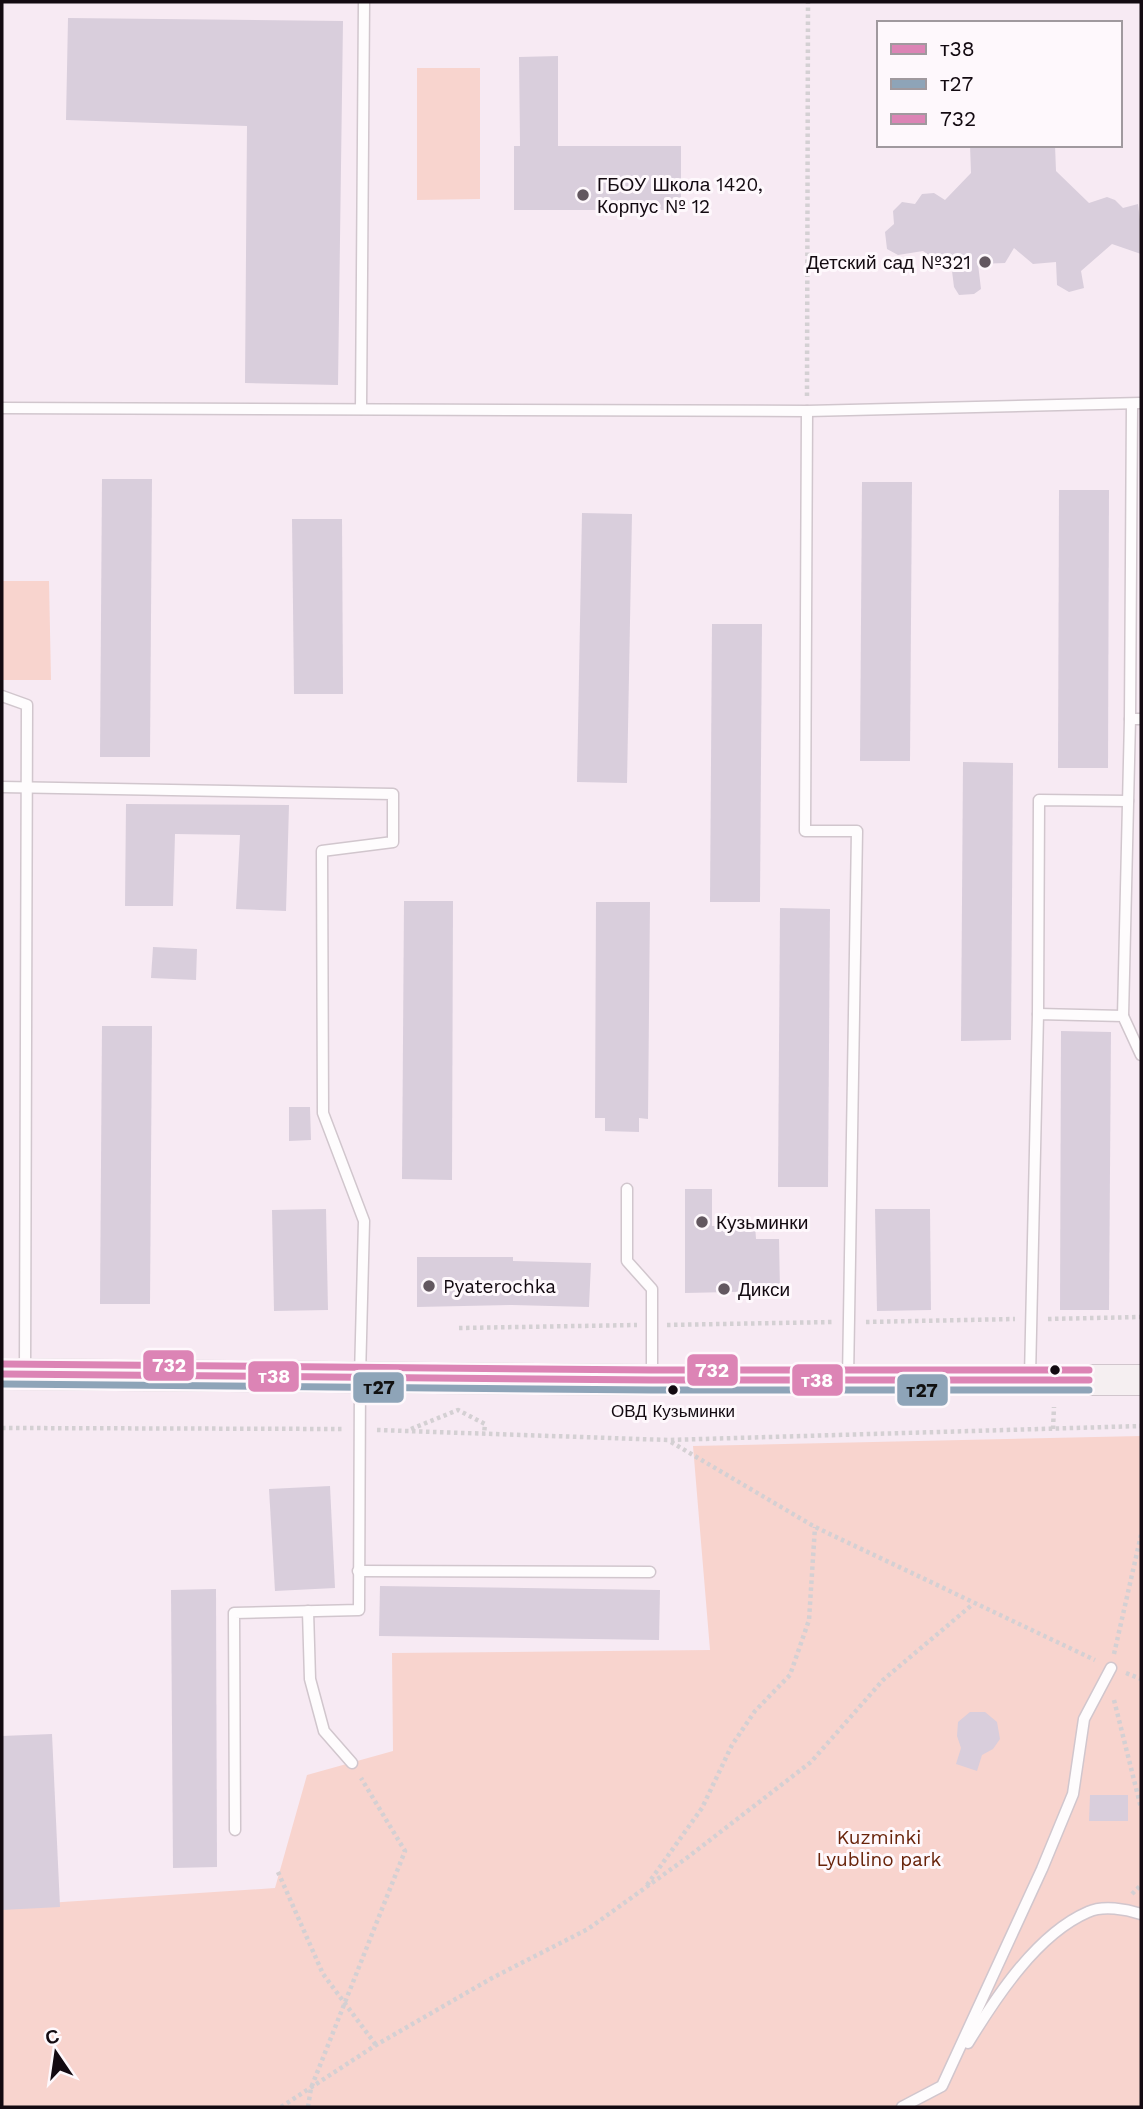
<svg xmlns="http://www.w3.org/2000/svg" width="1143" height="2109" font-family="'Work Sans',sans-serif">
<rect width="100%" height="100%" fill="#f7eaf3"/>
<g fill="#f8d4ce">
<path d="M417 68H480V199L417 200Z"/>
<path d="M2 581H49L51 680H2Z"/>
<path d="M1141 1436V2107H2V1906L275 1888 307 1775 393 1751 392 1653 710 1650 693 1446Z"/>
</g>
<g fill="#d9cedc">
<path d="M68 18 343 21 338 385 245 383 247 126 66 120Z"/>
<path d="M558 56V146H681V210H514V146H520L519 57Z"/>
<path d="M970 145H1055L1056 171 1089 203 1107 197 1115 200 1123 208 1138 204 1141 228V254L1112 244 1081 271 1084 288 1069 292 1057 285 1056 262 1033 264 1014 248 1005 263 978 264 981 289 974 294 959 295 954 287 952 271 923 251 898 255 887 249 885 232 894 224 893 211 902 202 915 204 922 194 934 193 945 200 971 173Z"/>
<path d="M102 479H152L150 757H100Z"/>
<path d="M862 482H912L910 761H860Z"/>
<path d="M1059 490H1109L1108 768H1058Z"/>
<path d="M582 513 632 514 627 783 577 782Z"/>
<path d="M292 519H342L343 694H294Z"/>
<path d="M712 624H762L760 902H710Z"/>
<path d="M963 762 1013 763 1011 1040 961 1041Z"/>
<path d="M126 804 289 805 286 911 236 909 240 835 175 834 173 906H125Z"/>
<path d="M404 901H453L452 1180 402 1179Z"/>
<path d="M596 902H650L648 1119 639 1118V1132L605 1131V1118H595Z"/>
<path d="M780 908 830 909 828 1187H778Z"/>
<path d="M153 947 197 949 196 980 151 978Z"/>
<path d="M102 1026H152L150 1304H100Z"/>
<path d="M1061 1031 1111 1032 1109 1310H1060Z"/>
<path d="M289 1107H310L311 1140 289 1141Z"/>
<path d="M685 1189H712V1226L755 1225 756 1239H779L780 1291 685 1293Z"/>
<path d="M326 1209 328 1310 274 1311 272 1210Z"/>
<path d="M875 1209H930L931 1310 877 1311Z"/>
<path d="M417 1257H513V1261L591 1263 589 1307 512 1305 417 1307Z"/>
<path d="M330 1486 335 1588 275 1591 269 1489Z"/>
<path d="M380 1586 660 1590 659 1640 379 1636Z"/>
<path d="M216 1589 217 1867 173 1868 171 1590Z"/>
<path d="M970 1712H985L997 1722 1000 1739 993 1749 982 1755 977 1771 956 1764 961 1748 957 1736 958 1722Z"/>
<path d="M52 1734 60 1907 2 1910V1736Z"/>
<path d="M1090 1795H1128V1821H1089Z"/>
</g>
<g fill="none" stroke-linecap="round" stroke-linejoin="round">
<g stroke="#d1c6cd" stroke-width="13">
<g id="service">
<path d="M2 408 807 411 1141 403"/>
<path d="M361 409 364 2"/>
<path d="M807 411 805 831H857L848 1379"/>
<path d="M2 696 27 705 25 1372"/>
<path d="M1130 719 1132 404"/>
<path d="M2 787 393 794V842L322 851 323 1113 364 1221 360 1377 359 1610 234 1613 235 1830"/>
<path d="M1038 1014 1039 800 1128 801"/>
<path d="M1123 1016 1130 719H1141"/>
<path d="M627 1189V1261L652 1289V1377"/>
<path d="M1030 1377 1038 1014 1123 1016 1141 1055"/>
<path d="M358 1571 650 1572"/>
<path d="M308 1611 310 1679 324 1731 352 1763"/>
<path d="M968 2043C996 1997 1037 1934 1088 1912 1103 1905 1126 1909 1141 1914"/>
<path d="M902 2107 942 2086 1042 1869 1073 1794 1084 1719 1111 1668"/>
</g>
</g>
<g stroke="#d1c6cd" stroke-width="32">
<path id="secondary" d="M2 1374 652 1380H1141"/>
</g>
<g stroke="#d4d0d3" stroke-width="4.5" stroke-dasharray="3.5 3.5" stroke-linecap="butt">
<path d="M807 396 808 2"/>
<path d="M1048 1319 1141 1317"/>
<path d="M866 1322 1015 1319"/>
<path d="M667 1325 833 1322"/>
<path d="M459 1328 637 1325"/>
<path d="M2 1428 344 1429"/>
<path d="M411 1429 458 1410 485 1424 484 1434"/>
<path d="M1053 1429 1054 1407"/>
<path d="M377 1430 668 1440 1141 1426"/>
<path d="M671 1442 815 1527 1095 1660"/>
<path d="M1114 1654 1141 1535"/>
<path d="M1126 1673 1141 1679"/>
<path d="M1114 1700 1141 1808"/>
<path d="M278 1872 323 1974 376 2045"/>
<path d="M647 1885 702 1808 732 1745 755 1711 790 1675 809 1620 815 1527"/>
<path d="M1132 1894 1141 1885"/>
<path d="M281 2107 376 2045 492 1978 588 1929 688 1857 811 1762 883 1680 973 1604"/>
<path d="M308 2107 311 2088 405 1851 361 1778"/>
</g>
<use href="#service" stroke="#fefcfd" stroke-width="10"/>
<use href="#secondary" stroke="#f5eff1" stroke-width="30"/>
<g stroke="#fef8fc" stroke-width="12">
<path id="bus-1" d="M2 1374 652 1380H1089"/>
</g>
<g stroke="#fef8fc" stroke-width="12">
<path id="bus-2" d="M2 1384 652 1390H1089"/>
</g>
<g stroke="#fef8fc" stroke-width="12">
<path id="bus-3" d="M2 1364 652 1370H1089"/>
</g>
<use href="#bus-1" stroke="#dc84b5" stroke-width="7"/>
<use href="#bus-2" stroke="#8ea4b8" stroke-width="7"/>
<use href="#bus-3" stroke="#dc84b5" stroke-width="7"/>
</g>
<g fill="#635860" stroke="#fef8fc" stroke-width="2.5">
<circle cx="583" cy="195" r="7"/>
<circle cx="985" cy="262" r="7"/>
<circle cx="702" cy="1222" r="7"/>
<circle cx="429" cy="1286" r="7"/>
<circle cx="724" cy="1289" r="7"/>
</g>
<g fill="#130a11" stroke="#fef8fc" stroke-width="2.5">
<circle cx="1055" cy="1370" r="6"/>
<circle cx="673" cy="1390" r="6"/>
</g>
<g text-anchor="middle" stroke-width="6" stroke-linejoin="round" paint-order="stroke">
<g font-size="17" fill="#130a11" stroke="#fef8fc">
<text x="673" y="1417">ОВД Кузьминки</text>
</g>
<g font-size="19" fill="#130a11" stroke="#fef8fc" text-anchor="start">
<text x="597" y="191">ГБОУ Школа 1420,<tspan x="597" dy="22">Корпус № 12</tspan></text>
<text x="971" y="269" text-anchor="end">Детский сад №321</text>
<text x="716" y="1229">Кузьминки</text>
<text x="443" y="1293">Pyaterochka</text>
<text x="738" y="1296">Дикси</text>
</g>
<g font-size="19" fill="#68230a" stroke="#fef8fc">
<text x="879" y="1844">Kuzminki<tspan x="879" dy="22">Lyublino park</tspan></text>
</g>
</g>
<g stroke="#fef8fc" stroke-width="2.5">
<rect x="142" y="1349" width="53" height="33" rx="7" fill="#dc84b5"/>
<rect x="686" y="1353" width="53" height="34" rx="7" fill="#dc84b5"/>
<rect x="247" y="1360" width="53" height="33" rx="7" fill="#dc84b5"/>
<rect x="791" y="1363" width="53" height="34" rx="7" fill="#dc84b5"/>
<rect x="352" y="1371" width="53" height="33" rx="7" fill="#8ea4b8"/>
<rect x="896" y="1373" width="53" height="34" rx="7" fill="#8ea4b8"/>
</g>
<g font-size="19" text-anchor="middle" font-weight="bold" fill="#fff">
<text x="169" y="1372">732</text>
<text x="712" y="1377">732</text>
<text x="274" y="1383">т38</text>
<text x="817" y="1387">т38</text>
</g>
<g font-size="19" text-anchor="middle" font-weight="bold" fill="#111">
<text x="379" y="1394">т27</text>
<text x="922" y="1397">т27</text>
</g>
<rect width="1143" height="2109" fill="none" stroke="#130a11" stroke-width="7"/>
<rect x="877" y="21" width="245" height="126" fill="#fef8fc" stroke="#a0999e" stroke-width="2"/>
<rect x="891" y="44" width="35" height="10" fill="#dc84b5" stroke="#a0999e" stroke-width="2"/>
<text x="940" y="56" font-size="21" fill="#130a11">т38</text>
<rect x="891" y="79" width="35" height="10" fill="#8ea4b8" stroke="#a0999e" stroke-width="2"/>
<text x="940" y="91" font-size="21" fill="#130a11">т27</text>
<rect x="891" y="114" width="35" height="10" fill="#dc84b5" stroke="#a0999e" stroke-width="2"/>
<text x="940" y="126" font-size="21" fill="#130a11">732</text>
<g transform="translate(56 2053) rotate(347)" stroke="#fef8fc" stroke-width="5" paint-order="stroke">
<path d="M0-5L12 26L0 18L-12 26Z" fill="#130a11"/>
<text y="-10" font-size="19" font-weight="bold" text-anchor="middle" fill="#130a11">С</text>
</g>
</svg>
